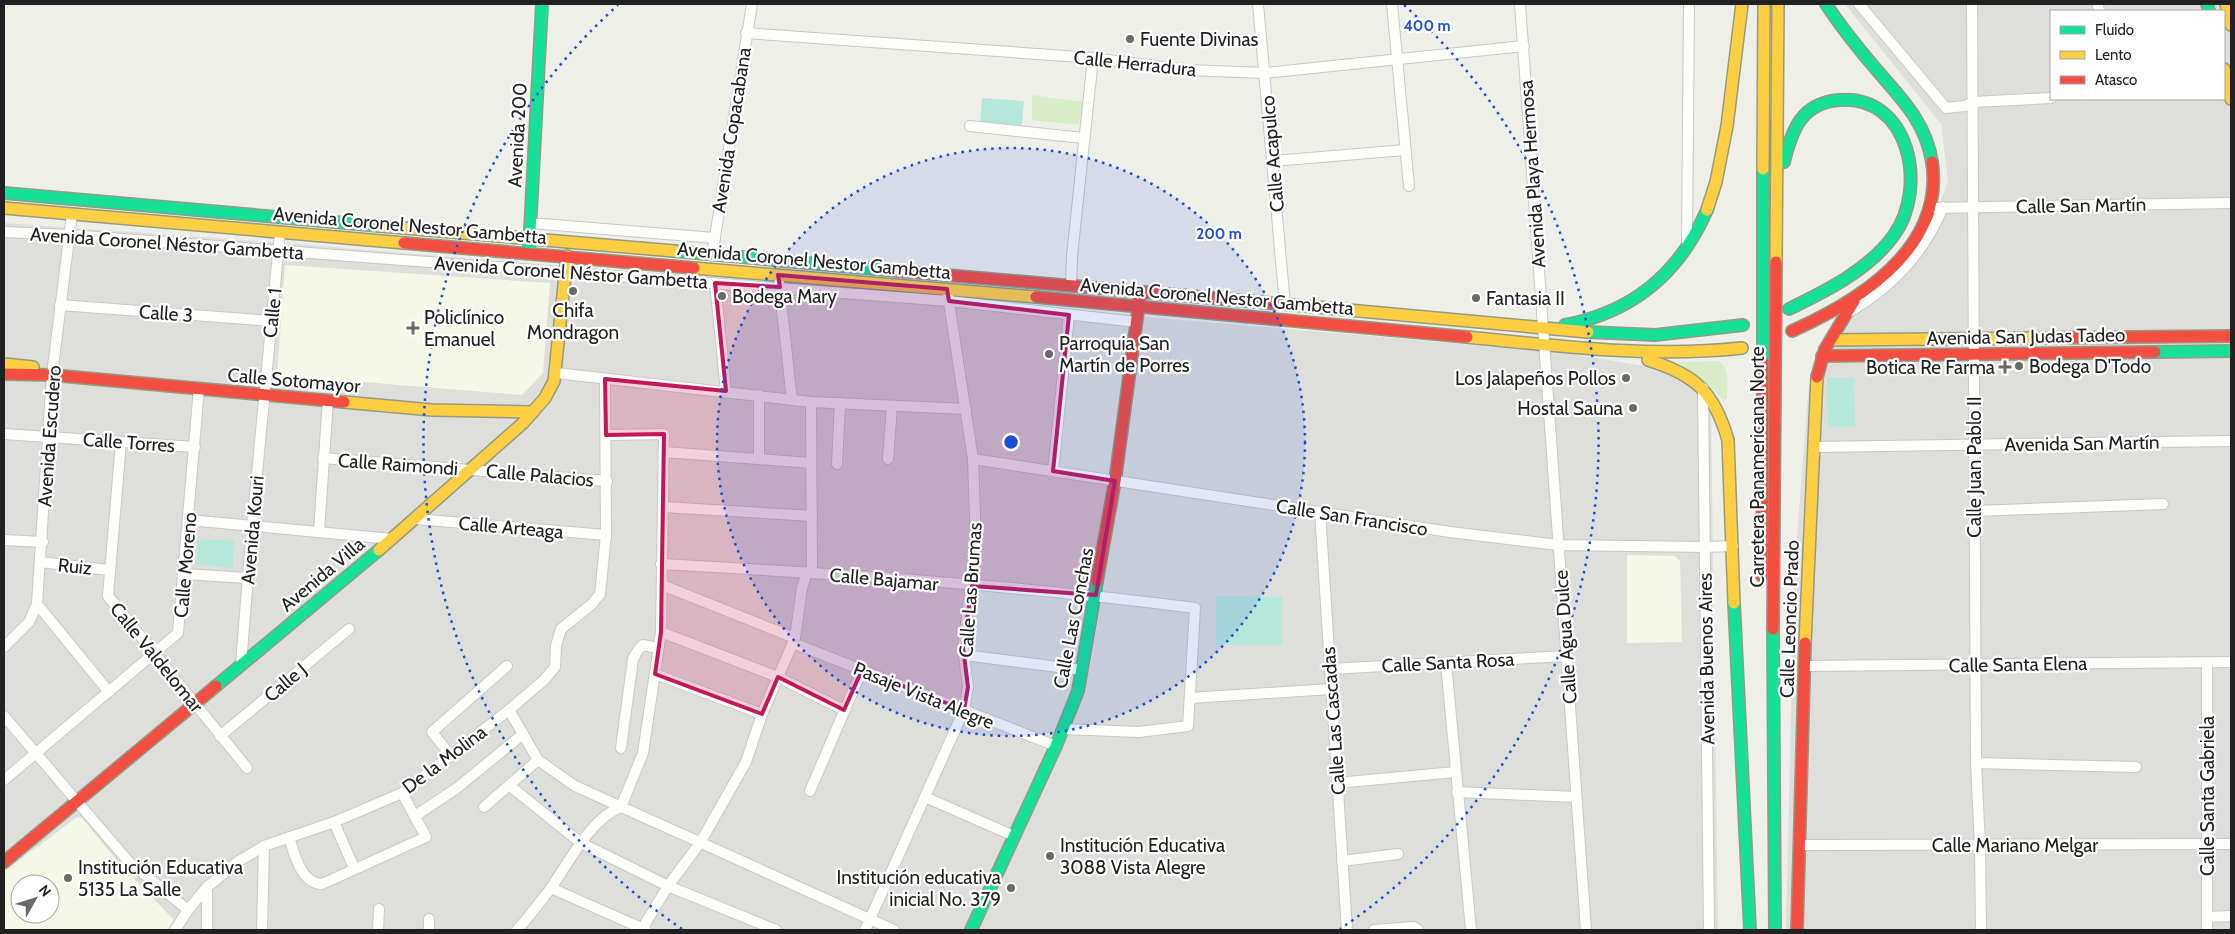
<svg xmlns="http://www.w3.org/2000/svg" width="2235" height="934" font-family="Cabin,sans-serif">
<rect width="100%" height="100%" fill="#efefea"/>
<g fill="#dededb" fill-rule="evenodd">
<path d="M1845 4H2231V930H1786L1794 576 1808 394 1818 353 1932 223 1948 182 1941 124ZM2051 11H2224V99H2051Z"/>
<path d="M4 223 286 243 1381 337 1571 354 1651 367 1692 387 1711 409 1718 930H4ZM20 884H50V914H20Z"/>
</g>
<g fill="#f5f8e6" fill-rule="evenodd">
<path d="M285 265 550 283 543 373 522 395 277 375Z"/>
<path d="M1627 555 1675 556 1680 561 1682 642 1627 643Z"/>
<path d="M77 817 82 818 117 861 174 920 167 930H4V872ZM20 884H50V914H20Z"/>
</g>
<g fill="#d6edc8">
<path d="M1032 95 1083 102 1079 125 1032 120Z"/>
<path d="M1718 361C1731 370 1727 384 1727 399L1723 400 1707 383 1677 362Z"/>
</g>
<g fill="#b4e8db">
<path d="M982 98 1024 101 1022 125 980 122Z"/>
<path d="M1827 378H1854L1855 427H1828Z"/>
<path d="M197 539 234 541 233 568 196 564Z"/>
<path d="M1216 596 1282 597V645H1216Z"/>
</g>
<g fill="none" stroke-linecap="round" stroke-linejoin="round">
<g stroke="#c8c8c6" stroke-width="12">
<g id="street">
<path d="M1258 4 1285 305"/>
<path d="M1392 4 1409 186"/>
<path d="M1520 4 1586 930"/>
<path d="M1859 4 1946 108 1965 106 1973 102 2051 98"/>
<path d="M1972 4 1976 763 1980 845 1981 930"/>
<path d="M2098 4 2099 11"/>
<path d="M746 33 1093 58 1187 70 1265 73 1524 46"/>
<path d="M970 126 1083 138"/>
<path d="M1273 161 1405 150"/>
<path d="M1931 208 2231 203"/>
<path d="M530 223 715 238"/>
<path d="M4 232 69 235 949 301 1137 322"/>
<path d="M1687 243 1689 4"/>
<path d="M712 256 752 4"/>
<path d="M715 283 726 391"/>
<path d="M779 283 792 400"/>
<path d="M1071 286 1072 256 1093 58"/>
<path d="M60 305 272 321"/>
<path d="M1849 312C1892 287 1924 254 1943 207"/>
<path d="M556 373 811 402 966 409"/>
<path d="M1703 388 1709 930"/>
<path d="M759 395V459"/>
<path d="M811 402 812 573"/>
<path d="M4 434 195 447"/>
<path d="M121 442 108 596 247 768"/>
<path d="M1814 447 2231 441"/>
<path d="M664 452 811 463"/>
<path d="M323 458 607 481"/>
<path d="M888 459 892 406"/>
<path d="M973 459 1450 532 1558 545 1704 547 1733 546"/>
<path d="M837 464 840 403"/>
<path d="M1053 471 1069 315"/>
<path d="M663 507 812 516"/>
<path d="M1975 511 2163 504"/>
<path d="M1320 512 1347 930"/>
<path d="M416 519 606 535"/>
<path d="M189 520 392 539"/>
<path d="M319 532 328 400"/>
<path d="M4 540 43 542"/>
<path d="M40 562 109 570"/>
<path d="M661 564C840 574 1018 585 1195 608L1188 726 1139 732 1063 729"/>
<path d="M185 574 247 578"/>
<path d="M662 585 795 638"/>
<path d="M37 604 109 692"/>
<path d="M661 632 778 677 844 710"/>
<path d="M793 643 1056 746"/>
<path d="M4 647 29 622 37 604 52 375 72 214"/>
<path d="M964 655 1082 670"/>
<path d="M1446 663 1471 930"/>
<path d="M241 664 252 526 280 232"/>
<path d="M1804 666 2231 662"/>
<path d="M1330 669 1566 656"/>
<path d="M655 674 762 714"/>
<path d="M1190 698 1331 689"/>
<path d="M509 710 538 760 575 786 894 930"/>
<path d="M4 716 128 861 188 910"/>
<path d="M220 736 349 629"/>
<path d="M621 748 633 659 638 650 643 645 658 648"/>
<path d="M451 756 432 732 507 666"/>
<path d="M1976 763 2136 767"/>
<path d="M4 780 178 633 199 388"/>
<path d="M1337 783 1455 772"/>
<path d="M510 786 581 843 668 886 776 930"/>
<path d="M810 791 862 670"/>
<path d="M1457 792 1576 797"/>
<path d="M925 797 1014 836"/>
<path d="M484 807 538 760"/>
<path d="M415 816 457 788 523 734"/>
<path d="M334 822 354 868"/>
<path d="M289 837C294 853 301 884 322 884L426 837 402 793"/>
<path d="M1799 845 2231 844"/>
<path d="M1342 861 1398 854"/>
<path d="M207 887V930"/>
<path d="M551 888 646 930"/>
<path d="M2207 917 2231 916"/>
<path d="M642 929 668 886 700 843 746 762 762 714 795 638 802 588 807 572"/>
<path d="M175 930 188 910 207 887 239 861 264 846 334 822 402 793 509 710 544 680 555 667 556 646 561 629 592 604 600 594 606 535 605 379"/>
<path d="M262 930 264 846"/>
<path d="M378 930 379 909"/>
<path d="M429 930V919"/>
<path d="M517 930C529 917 540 902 551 888 569 862 591 818 621 807L643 753 661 632 664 434 606 435"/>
<path d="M865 930 964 710 968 687 963 647 976 546 973 459 948 296"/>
<path d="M1374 930 1414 927 1418 930"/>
<path d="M2207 930V662"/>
</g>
</g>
<g stroke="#949b80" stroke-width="14">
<g id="fast">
<path d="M1826 4C1841 27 1858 48 1875 68 1900 97 1926 122 1932 162"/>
<path d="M2207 4 2209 11"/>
<path d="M1784 162C1792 129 1802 103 1839 100 1910 94 1928 188 1894 235 1869 270 1826 291 1789 309"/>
<path d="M4 193 380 226"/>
<path d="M529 249 542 4"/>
<path d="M674 251 887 270"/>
<path d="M1565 325C1633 312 1679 274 1707 210"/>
<path d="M1588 332 1655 335 1743 325"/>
<path d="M2155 352 2231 351"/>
<path d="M1763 362V169"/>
<path d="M1734 603 1750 930"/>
<path d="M1773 629 1775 930"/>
<path d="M216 686 379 550"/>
<path d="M971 930 1056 746 1078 691 1097 581"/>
</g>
</g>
<g stroke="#949b80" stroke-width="14">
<g id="slow">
<path d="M2226 4 2231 25"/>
<path d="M2224 69 2231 99"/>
<path d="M1763 169 1764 4"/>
<path d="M4 208 404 243"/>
<path d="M1707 210 1716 182 1727 126 1742 4"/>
<path d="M380 226 674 251"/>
<path d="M1776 262 1778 4"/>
<path d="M694 268 1036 297"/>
<path d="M1294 305 1588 332"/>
<path d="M1467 337C1559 346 1650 358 1742 348"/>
<path d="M1831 340 2037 338"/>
<path d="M1648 360C1696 375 1714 392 1728 440L1734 603"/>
<path d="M4 364 33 367"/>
<path d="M344 402 432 410 533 412"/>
<path d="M379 550 523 423 545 398 554 381 567 256"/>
<path d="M1805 643 1817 377"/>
</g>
</g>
<g stroke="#949b80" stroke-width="14">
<g id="jam">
<path d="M404 243 694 268"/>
<path d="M887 270 1294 305"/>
<path d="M1036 297 1467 337"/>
<path d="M1792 331C1859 301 1945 248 1932 162"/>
<path d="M2037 338 2231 336"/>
<path d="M1822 356 2155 352"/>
<path d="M4 374 52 375 344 402"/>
<path d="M1817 377 1825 349 1854 301"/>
<path d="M1762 576 1763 362"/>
<path d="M1097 581 1115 481 1140 296"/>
<path d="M1773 629 1776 262"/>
<path d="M4 862 216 686"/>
<path d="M1797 930 1805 643"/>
</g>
</g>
<use href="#street" stroke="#fdfdfc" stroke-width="10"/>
<use href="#fast" stroke="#16e098" stroke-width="11"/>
<use href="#slow" stroke="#ffcf43" stroke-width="11"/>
<use href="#jam" stroke="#f24e42" stroke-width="11"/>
</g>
<path fill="#c2185b" fill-opacity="0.2" stroke="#c2185b" stroke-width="4" stroke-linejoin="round" d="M778 275 947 289 949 301 1069 315 1053 471 1115 481 1096 595 972 586 963 647 968 687 964 710 862 670 844 710 778 677 762 714 655 674 661 632 664 434 606 435 605 379 726 391 715 283 780 287Z"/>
<circle cx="1011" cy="442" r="294" fill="#1d4ed8" fill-opacity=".12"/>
<g fill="none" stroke="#1d4ed8" stroke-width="2.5" stroke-dasharray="2.5 5">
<circle cx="1011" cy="442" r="294"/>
<path d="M682 929A588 588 0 0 1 618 5M1404 5A588 588 0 0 1 1340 929"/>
</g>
<g fill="#696967" stroke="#fff" stroke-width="2">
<circle cx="1130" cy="39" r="5"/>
<circle cx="573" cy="291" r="5"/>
<circle cx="722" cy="296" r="5"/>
<circle cx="1476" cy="298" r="5"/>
<path d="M410.5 320.5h5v5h5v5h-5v5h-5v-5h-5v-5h5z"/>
<circle cx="1049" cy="354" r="5"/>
<circle cx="2019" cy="366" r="5"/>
<path d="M2002.5 359.5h5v5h5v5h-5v5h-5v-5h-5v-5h5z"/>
<circle cx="1626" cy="378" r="5"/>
<circle cx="1633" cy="408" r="5"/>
<circle cx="1050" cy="856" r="5"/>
<circle cx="68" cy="878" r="5"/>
<circle cx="1011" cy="888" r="5"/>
</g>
<g text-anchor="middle" stroke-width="4.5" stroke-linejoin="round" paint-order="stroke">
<g font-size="19" fill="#212121" stroke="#fff" text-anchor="start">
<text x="1140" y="46">Fuente Divinas</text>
<text x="732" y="303">Bodega Mary</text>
<text x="1486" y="305">Fantasia II</text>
<text x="573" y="317" text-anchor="middle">Chifa<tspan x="573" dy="22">Mondragon</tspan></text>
<text x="424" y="324">Policlínico<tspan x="424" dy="22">Emanuel</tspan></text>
<text x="1059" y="350">Parroquia San<tspan x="1059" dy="22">Martín de Porres</tspan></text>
<text x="2029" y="373">Bodega D'Todo</text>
<text x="1995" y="374" text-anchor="end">Botica Re Farma</text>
<text x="1616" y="385" text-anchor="end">Los Jalapeños Pollos</text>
<text x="1623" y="415" text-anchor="end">Hostal Sauna</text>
<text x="1060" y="852">Institución Educativa<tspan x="1060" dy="22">3088 Vista Alegre</tspan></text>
<text x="78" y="874">Institución Educativa<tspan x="78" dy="22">5135 La Salle</tspan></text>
<text x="1001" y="884" text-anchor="end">Institución educativa<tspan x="1001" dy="22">inicial No. 379</tspan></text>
</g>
<g font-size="19" fill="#212121" stroke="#fff">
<text transform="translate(1135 63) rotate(6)" y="7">Calle Herradura</text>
<text transform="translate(731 130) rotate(-81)" y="7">Avenida Copacabana</text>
<text transform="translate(517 135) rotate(-87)" y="7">Avenida 200</text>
<text transform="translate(1272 154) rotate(-95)" y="7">Calle Acapulco</text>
<text transform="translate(1532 174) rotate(-94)" y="7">Avenida Playa Hermosa</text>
<text transform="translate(2081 205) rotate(-1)" y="7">Calle San Martín</text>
<text transform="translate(410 225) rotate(5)" y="7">Avenida Coronel Nestor Gambetta</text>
<text transform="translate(167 243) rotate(4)" y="7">Avenida Coronel Néstor Gambetta</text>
<text transform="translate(814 260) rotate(5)" y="7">Avenida Coronel Nestor Gambetta</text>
<text transform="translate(571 272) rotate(4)" y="7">Avenida Coronel Néstor Gambetta</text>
<text transform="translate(1217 296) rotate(5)" y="7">Avenida Coronel Nestor Gambetta</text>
<text transform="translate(166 313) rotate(4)" y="7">Calle 3</text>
<text transform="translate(272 313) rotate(-84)" y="7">Calle 1</text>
<text transform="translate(2026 336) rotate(-1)" y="7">Avenida San Judas Tadeo</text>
<text transform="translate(294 380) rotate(5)" y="7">Calle Sotomayor</text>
<text transform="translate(49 436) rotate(-86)" y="7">Avenida Escudero</text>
<text transform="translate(129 442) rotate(4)" y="7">Calle Torres</text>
<text transform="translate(2082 443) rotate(-1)" y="7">Avenida San Martín</text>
<text transform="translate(398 464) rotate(4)" y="7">Calle Raimondi</text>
<text transform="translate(1757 467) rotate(-90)" y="7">Carretera Panamericana Norte</text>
<text transform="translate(1974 467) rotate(-90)" y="7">Calle Juan Pablo II</text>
<text transform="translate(540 475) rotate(5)" y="7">Calle Palacios</text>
<text transform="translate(1352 517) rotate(9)" y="7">Calle San Francisco</text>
<text transform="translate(511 527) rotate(5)" y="7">Calle Arteaga</text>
<text transform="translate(252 530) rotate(-85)" y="7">Avenida Kouri</text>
<text transform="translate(185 565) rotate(-85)" y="7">Calle Moreno</text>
<text transform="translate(75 566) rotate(6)" y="7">Ruiz</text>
<text transform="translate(322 574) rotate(-40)" y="7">Avenida Villa</text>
<text transform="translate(884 579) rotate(5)" y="7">Calle Bajamar</text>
<text transform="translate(970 590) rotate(-86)" y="7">Calle Las Brumas</text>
<text transform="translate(1073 618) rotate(-79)" y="7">Calle Las Conchas</text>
<text transform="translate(1789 619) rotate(-88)" y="7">Calle Leoncio Prado</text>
<text transform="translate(1565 637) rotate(-94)" y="7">Calle Agua Dulce</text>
<text transform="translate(157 657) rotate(51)" y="7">Calle Valdelomar</text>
<text transform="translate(1706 659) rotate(-91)" y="7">Avenida Buenos Aires</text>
<text transform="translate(1448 662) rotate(-3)" y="7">Calle Santa Rosa</text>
<text transform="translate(2018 664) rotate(-1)" y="7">Calle Santa Elena</text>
<text transform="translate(285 682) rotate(-40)" y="7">Calle J</text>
<text transform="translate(924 695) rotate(22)" y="7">Pasaje Vista Alegre</text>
<text transform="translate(1333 721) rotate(-94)" y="7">Calle Las Cascadas</text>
<text transform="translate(444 759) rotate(-37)" y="7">De la Molina</text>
<text transform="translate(2207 796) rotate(-90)" y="7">Calle Santa Gabriela</text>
<text x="2015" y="852">Calle Mariano Melgar</text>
</g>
</g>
<circle cx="1011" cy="442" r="8" fill="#1d4ed8" stroke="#fff" stroke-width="2.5"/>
<g font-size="15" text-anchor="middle" font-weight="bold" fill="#1d4ed8" stroke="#fff" stroke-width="4.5" stroke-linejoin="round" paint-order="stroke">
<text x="1427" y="31">400 m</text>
<text x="1219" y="239">200 m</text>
</g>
<rect width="2235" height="934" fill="none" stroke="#212121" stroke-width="10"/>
<rect x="2050" y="10" width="175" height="90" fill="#ffffff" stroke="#a6a6a6"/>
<rect x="2060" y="26" width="25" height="8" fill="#16e098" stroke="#a6a6a6"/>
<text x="2095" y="35" font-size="15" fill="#212121">Fluido</text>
<rect x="2060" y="51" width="25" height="8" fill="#ffcf43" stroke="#a6a6a6"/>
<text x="2095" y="60" font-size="15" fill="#212121">Lento</text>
<rect x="2060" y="76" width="25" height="8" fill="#f24e42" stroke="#a6a6a6"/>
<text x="2095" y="85" font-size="15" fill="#212121">Atasco</text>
<g transform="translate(35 899) rotate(51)"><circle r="24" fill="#ffffff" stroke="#a6a6a6"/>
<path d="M0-4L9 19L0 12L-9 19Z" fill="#696967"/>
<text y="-8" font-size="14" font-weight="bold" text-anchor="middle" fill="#212121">N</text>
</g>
</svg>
